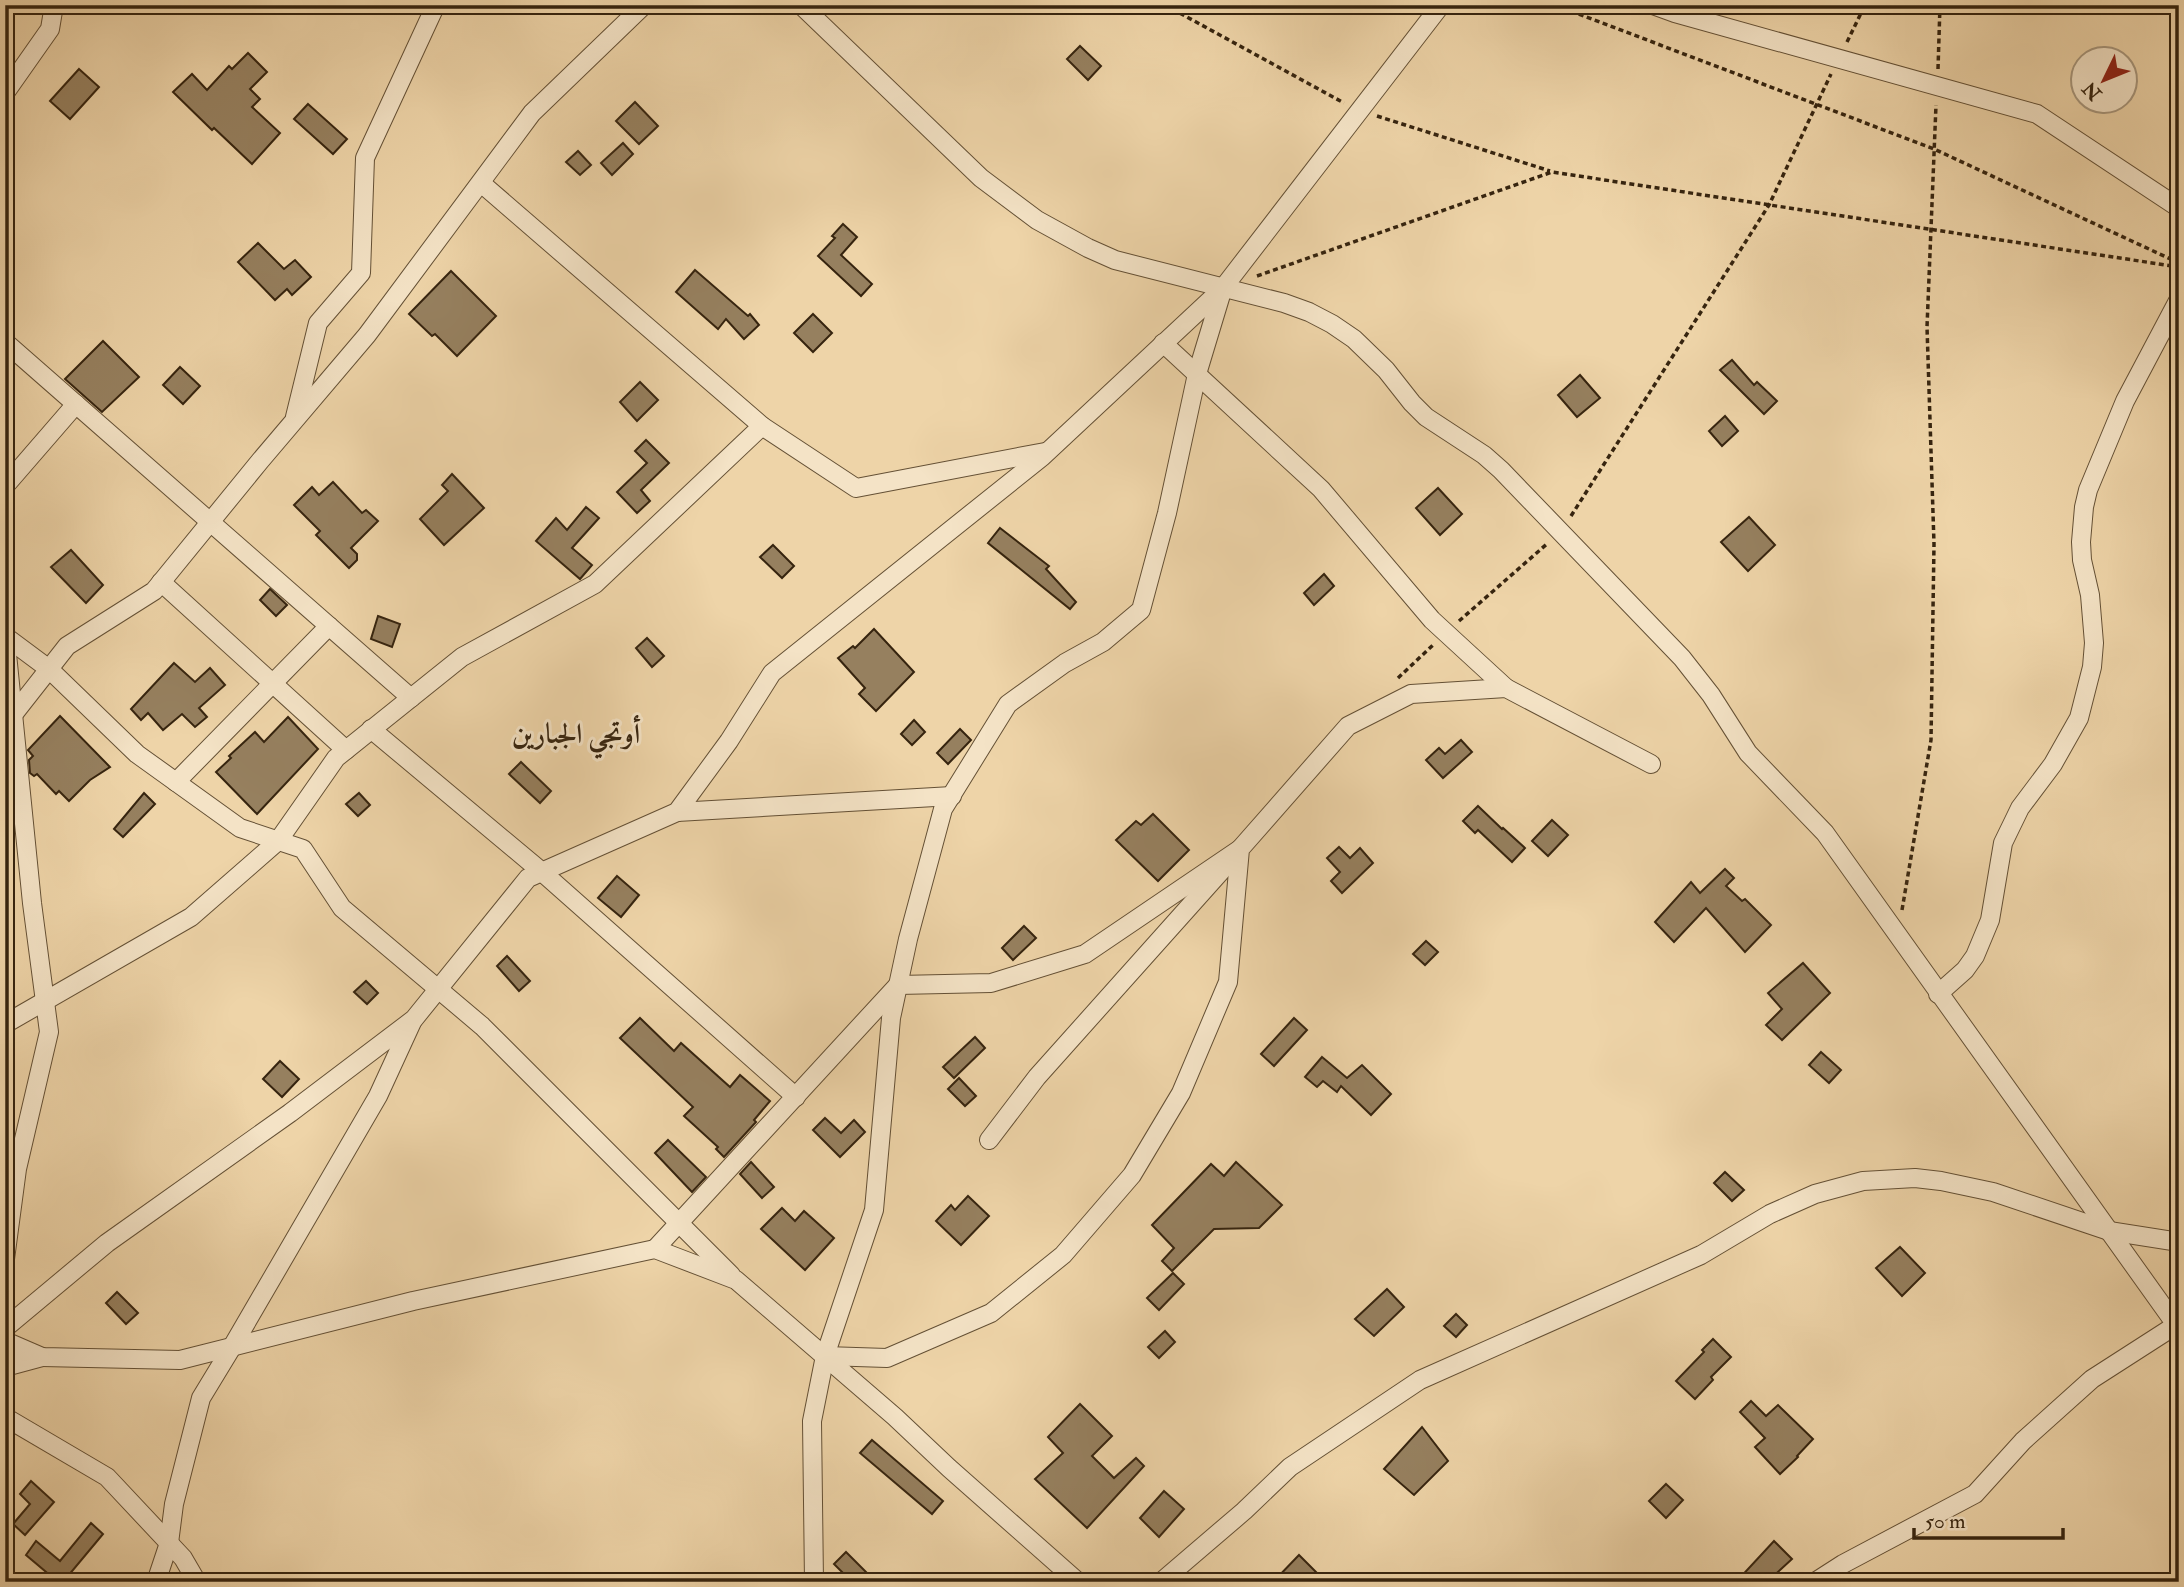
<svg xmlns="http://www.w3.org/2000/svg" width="2184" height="1587" font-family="'IM FELL Double Pica',Amiri,serif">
<rect width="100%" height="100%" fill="#eed4a8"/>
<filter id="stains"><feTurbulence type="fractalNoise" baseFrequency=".00286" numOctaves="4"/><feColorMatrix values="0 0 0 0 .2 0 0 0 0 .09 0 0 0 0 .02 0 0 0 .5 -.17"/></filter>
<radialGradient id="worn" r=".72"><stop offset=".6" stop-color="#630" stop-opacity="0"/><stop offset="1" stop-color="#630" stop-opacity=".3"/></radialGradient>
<g fill="#96805f" stroke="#36240f" stroke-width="2">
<path d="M1080 46 1101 66 1088 80 1067 59Z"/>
<path d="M248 53 267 72 250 89 260 99 252 107 280 133 252 164 214 128 212 130 173 92 192 74 207 90 229 66 232 69Z"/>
<path d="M79 69 99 87 70 119 50 101Z"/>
<path d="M635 102 658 126 639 144 616 121Z"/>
<path d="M308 104 347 139 333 154 294 119Z"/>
<path d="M623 143 633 154 612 175 601 163Z"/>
<path d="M578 151 591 165 580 175 566 162Z"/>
<path d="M843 224 857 237 841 255 872 284 861 296 818 256 835 238 832 236Z"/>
<path d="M258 243 284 269 295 260 311 277 292 295 287 289 275 300 238 262Z"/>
<path d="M695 270 748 316 750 314 759 325 744 339 726 319 718 329 676 292Z"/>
<path d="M451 271 496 316 457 356 435 334 432 336 409 314Z"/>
<path d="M813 314 832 333 813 352 794 333Z"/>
<path d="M103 341 139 377 102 412 65 379Z"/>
<path d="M1732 360 1754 385 1757 382 1777 401 1764 414 1720 370Z"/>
<path d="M180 367 200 386 183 404 163 385Z"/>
<path d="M1580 375 1600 398 1577 417 1558 395Z"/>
<path d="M640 382 658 400 637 421 620 402Z"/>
<path d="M1725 416 1738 431 1722 446 1709 431Z"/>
<path d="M646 440 669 463 641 490 650 501 637 513 617 492 647 463 635 451Z"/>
<path d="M452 474 484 508 444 545 420 519 448 491 442 485Z"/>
<path d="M333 482 362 513 366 510 378 521 351 548 357 554V560L349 568 316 535 320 531 294 505 312 487 319 495Z"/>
<path d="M1438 488 1462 514 1440 535 1416 508Z"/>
<path d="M586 507 599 518 572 548 592 565 580 579 536 541 556 518 567 530Z"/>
<path d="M1749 517 1775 545 1748 571 1721 542Z"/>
<path d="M1000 528 1049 566 1046 569 1076 602 1070 609 988 543Z"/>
<path d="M773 545 794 566 782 578 760 557Z"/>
<path d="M71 550 103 585 86 603 51 567Z"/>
<path d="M1324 574 1334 586 1314 605 1304 593Z"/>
<path d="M270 589 287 605 276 616 260 600Z"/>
<path d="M378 616 400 624 392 647 371 639Z"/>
<path d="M874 629 914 672 876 711 859 694 865 688 838 658 853 646 855 648Z"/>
<path d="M647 638 664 656 652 667 636 648Z"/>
<path d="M174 663 195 682 210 668 225 685 199 708 207 717 195 727 182 714 163 730 148 713 141 720 131 709Z"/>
<path d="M60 716 110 767 90 780 69 801 59 791 56 794 37 774 34 776 30 773 29 760 33 756 28 750Z"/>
<path d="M288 717 318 749 257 814 216 772 231 758 229 756 255 732 264 742Z"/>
<path d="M914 720 925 732 912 745 901 734Z"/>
<path d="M960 729 971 740 948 764 937 753Z"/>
<path d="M1461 740 1472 752 1443 778 1426 760 1439 748 1445 754Z"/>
<path d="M521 762 551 791 540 803 509 774Z"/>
<path d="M144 793 155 804 123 837 114 829Z"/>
<path d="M359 793 370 805 358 816 346 804Z"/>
<path d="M1478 806 1502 829 1503 828 1525 848 1512 862 1478 830 1475 833 1463 821Z"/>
<path d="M1153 814 1189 850 1158 881 1116 840 1136 821 1141 825Z"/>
<path d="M1552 820 1568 835 1548 856 1532 841Z"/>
<path d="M1339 847 1350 858 1360 848 1373 863 1342 893 1331 881 1340 872 1327 858Z"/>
<path d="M1725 869 1734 878 1726 886 1742 901 1745 899 1771 925 1745 952 1706 908 1674 942 1655 922 1691 882 1700 893Z"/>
<path d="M617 876 639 895 621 917 598 898Z"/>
<path d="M1024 926 1036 938 1013 960 1002 948Z"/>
<path d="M1426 941 1438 952 1425 965 1413 954Z"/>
<path d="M507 956 530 981 519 991 497 966Z"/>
<path d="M1803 963 1830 993 1782 1040 1766 1025 1782 1009 1768 993Z"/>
<path d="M366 981 378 993 367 1004 354 992Z"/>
<path d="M640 1018 674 1051 681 1043 730 1087 740 1075 770 1101 754 1120 756 1122 724 1157 716 1149 718 1147 684 1116 693 1107 620 1038Z"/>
<path d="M1294 1018 1307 1030 1274 1066 1261 1054Z"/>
<path d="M975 1037 985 1048 954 1078 943 1067Z"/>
<path d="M1821 1052 1841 1070 1829 1083 1809 1065Z"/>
<path d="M1322 1057 1347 1078 1362 1065 1391 1094 1371 1115 1341 1086 1337 1092 1323 1081 1317 1087 1305 1077Z"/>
<path d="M280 1061 299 1079 282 1097 263 1079Z"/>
<path d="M959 1078 976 1096 965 1106 948 1089Z"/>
<path d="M825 1118 841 1133 854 1120 865 1132 840 1157 813 1130Z"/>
<path d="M668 1140 706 1177 692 1192 655 1153Z"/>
<path d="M751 1162 774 1187 762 1198 740 1174Z"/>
<path d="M1236 1162 1282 1205 1259 1228 1214 1229 1172 1271 1162 1261 1174 1248 1152 1225 1211 1164 1224 1176Z"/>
<path d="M1725 1172 1744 1190 1732 1201 1714 1183Z"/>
<path d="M968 1196 989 1216 961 1245 936 1221 951 1205 955 1210Z"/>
<path d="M782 1208 795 1221 804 1211 834 1238 805 1270 761 1229Z"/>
<path d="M1900 1247 1925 1273 1902 1296 1876 1268Z"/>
<path d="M1173 1273 1184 1284 1159 1310 1147 1298Z"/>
<path d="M1387 1289 1404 1307 1374 1336 1355 1319Z"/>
<path d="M117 1292 138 1313 126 1324 106 1303Z"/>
<path d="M1456 1314 1467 1325 1456 1337 1444 1326Z"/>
<path d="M1165 1331 1175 1342 1159 1358 1148 1347Z"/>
<path d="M1713 1339 1731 1357 1711 1377 1713 1380 1695 1399 1676 1381 1704 1352 1702 1350Z"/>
<path d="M1751 1401 1766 1416 1778 1405 1813 1439 1797 1456 1798 1457 1780 1474 1755 1447 1765 1438 1740 1412Z"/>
<path d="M1080 1404 1112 1436 1092 1456 1114 1478 1136 1458 1144 1466 1087 1528 1035 1479 1063 1453 1048 1437Z"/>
<path d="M1422 1427 1448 1461 1414 1495 1384 1469Z"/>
<path d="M872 1440 943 1501 932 1514 860 1453Z"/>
<path d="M31 1481 54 1502 25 1535 13 1524 30 1504 20 1494Z"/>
<path d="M1666 1484 1683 1500 1666 1518 1649 1501Z"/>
<path d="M1164 1491 1184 1509 1159 1537 1140 1518Z"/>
<path d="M91 1523 103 1534 63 1582H58L26 1555 36 1541 60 1561Z"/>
<path d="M1774 1541 1792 1559 1767 1582H1736Z"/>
<path d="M846 1552 876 1582H852L834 1564Z"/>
<path d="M1299 1555 1326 1582H1273Z"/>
</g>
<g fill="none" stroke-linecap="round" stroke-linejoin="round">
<g stroke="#645035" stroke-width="20">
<g id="street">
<path d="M801 5 981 178 1037 220 1088 248 1115 260 1284 303 1309 312 1332 324 1354 339 1386 370 1412 403 1426 417 1484 455 1501 470 1682 658 1711 695 1748 753 1825 833 2179 1329"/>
<path d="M1653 5 1675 13 2037 114 2179 208"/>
<path d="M5 93 50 29 54 5"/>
<path d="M5 342 411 698"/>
<path d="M1163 343 1321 489 1432 620 1506 688"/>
<path d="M295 417 318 323 361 273 365 158 433 11 434 5"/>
<path d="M762 426 856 488 1045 452"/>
<path d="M5 486 76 404"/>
<path d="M161 582 346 750"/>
<path d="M5 634 32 903 49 1032 17 1169 5 1259"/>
<path d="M6 637 49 669 137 754 240 828 303 849 342 908 482 1026 731 1275"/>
<path d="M5 725 67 646 154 591 260 461 367 335 532 113 644 5"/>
<path d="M371 729 542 872 796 1097"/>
<path d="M176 782 329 626"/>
<path d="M677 812 952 796"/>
<path d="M1938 994 1965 970 1975 956 1990 920 2003 843 2020 808 2053 764 2079 718 2092 667 2094 643 2090 595 2082 560 2081 542 2084 507 2088 490 2125 401 2179 299"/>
<path d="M5 1024 191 917 278 841 336 758 462 657 595 584 762 426 481 183"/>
<path d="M989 1140 1037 1077 1222 870"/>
<path d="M655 1249 898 985 991 983 1085 954 1240 849"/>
<path d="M5 1328 107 1243 290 1113 414 1019 528 878 677 812 729 741 772 673 1042 457 1222 289"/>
<path d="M5 1341 42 1357 180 1360 413 1301 655 1249 736 1280 895 1417 949 1468 1078 1582"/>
<path d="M825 1356 887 1358 991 1313 1063 1255 1132 1175 1181 1093 1228 982 1240 849 1348 726 1411 694 1506 688 1651 764"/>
<path d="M5 1367 42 1357"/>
<path d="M5 1417 107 1477 183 1558 197 1582"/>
<path d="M156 1582 169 1543 174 1504 201 1398 232 1347 378 1096 412 1022"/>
<path d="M814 1582 812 1421 825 1356 874 1210 891 1018 908 939 943 809 1008 704 1065 663 1103 642 1141 610 1167 513 1197 374 1223 288 1441 5"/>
<path d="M1161 1582 1244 1511 1290 1467 1420 1380 1701 1255 1770 1214 1815 1194 1863 1181 1915 1178 1941 1181 1993 1192 2109 1231 2179 1242"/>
<path d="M1815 1582 1843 1564 1975 1494 2023 1441 2092 1379 2176 1325"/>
</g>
</g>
<g stroke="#36240f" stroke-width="3.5" stroke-dasharray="5 3.5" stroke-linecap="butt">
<path d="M1165 5 1344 103"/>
<path d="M1555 5 1934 149 2179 263"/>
<path d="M72 13 83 5"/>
<path d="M1847 42 1865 5"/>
<path d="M1938 69 1940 5"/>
<path d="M1377 116 1550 171"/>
<path d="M1257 276 1552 172 2179 267"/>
<path d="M1571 516 1769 205 1831 74"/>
<path d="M1459 621 1548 543"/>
<path d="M1398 678 1433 645"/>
<path d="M1902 910 1931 740 1934 544 1927 327 1936 105"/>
</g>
<use href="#street" stroke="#f4e3c6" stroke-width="18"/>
</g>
<g text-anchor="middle" stroke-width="6" stroke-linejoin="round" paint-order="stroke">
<g font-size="28" font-weight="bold" fill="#36240f" stroke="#f4e3c6">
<text x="576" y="743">أوتجي الجبارين</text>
</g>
</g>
<rect width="2184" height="1587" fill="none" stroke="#eed4a8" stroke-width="28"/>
<rect x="7" y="7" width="2170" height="1573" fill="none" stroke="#36240f" stroke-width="3.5"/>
<rect x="14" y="14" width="2156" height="1559" fill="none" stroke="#36240f" stroke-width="2"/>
<g transform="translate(2104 80) rotate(227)"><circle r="33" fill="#f4e3c6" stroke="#a8977d" stroke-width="2"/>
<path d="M0-5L12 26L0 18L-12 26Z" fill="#8f2418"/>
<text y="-10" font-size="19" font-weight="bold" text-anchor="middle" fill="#36240f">N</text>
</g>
<path d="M1914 1528v10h149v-10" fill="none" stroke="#36240f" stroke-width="3.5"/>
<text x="1925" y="1528" font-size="21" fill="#36240f" stroke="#f4e3c6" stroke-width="5" paint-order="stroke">50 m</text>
<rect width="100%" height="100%" filter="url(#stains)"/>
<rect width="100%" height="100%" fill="url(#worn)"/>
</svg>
